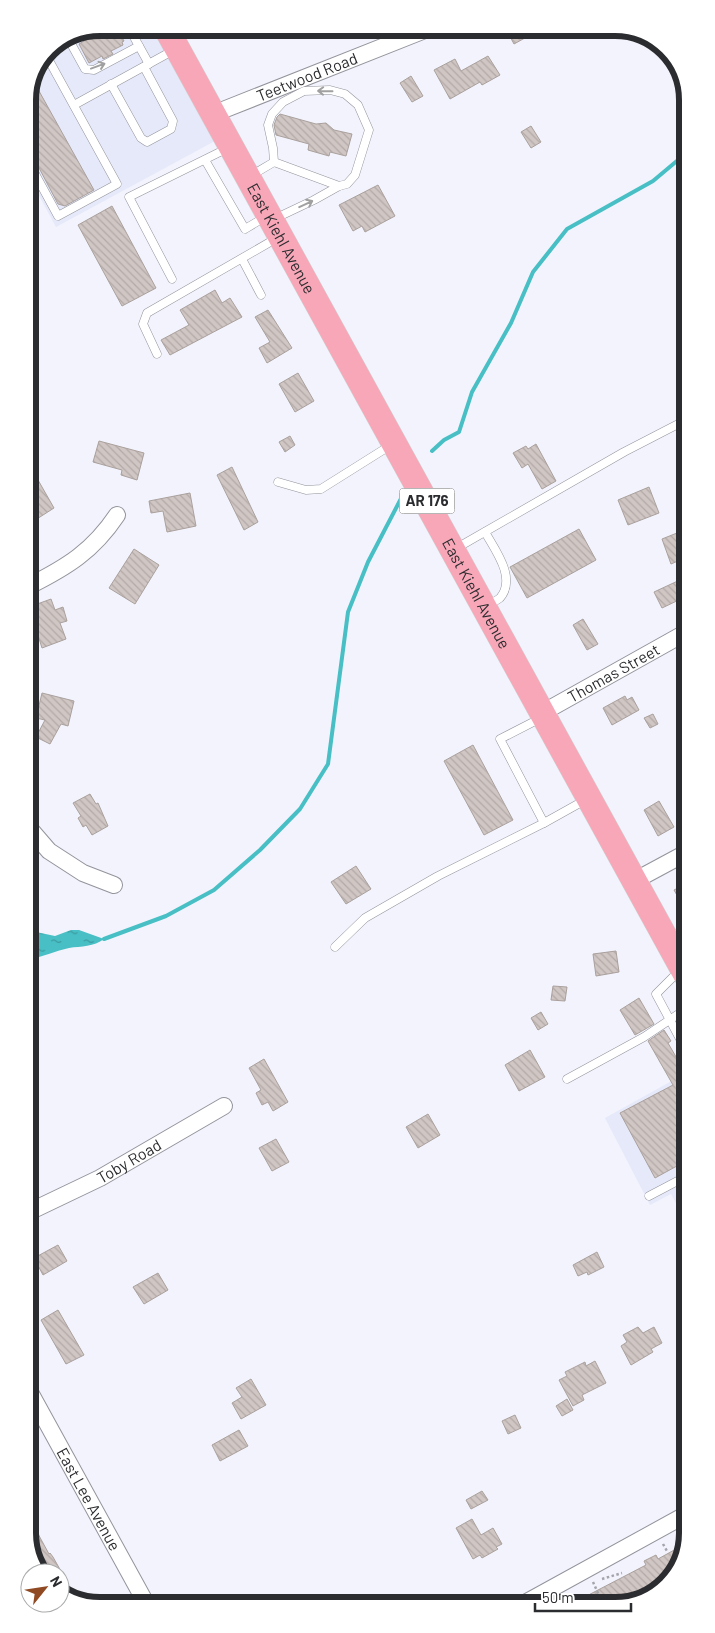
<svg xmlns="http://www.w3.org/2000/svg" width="715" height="1633" font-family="Barlow,sans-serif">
<defs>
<pattern id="water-ripples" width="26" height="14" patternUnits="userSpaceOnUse" patternTransform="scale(1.25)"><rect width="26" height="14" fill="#47bfc4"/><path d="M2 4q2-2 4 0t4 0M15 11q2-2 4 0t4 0" fill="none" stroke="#3b9ba0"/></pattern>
<pattern id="building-back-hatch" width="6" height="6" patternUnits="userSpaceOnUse" patternTransform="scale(1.25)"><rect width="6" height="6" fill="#d0c6c3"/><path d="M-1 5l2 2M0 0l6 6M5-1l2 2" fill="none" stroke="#b3aaa8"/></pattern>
</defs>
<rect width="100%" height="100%" fill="#f2f3fc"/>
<g fill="#e6e9f9">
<path d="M101 28H164L226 135 56 227 28 175V96L49 49Z"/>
<path d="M686 1073 687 1223 671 1194 650 1205 605 1118Z"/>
</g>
<path fill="url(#water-ripples)" d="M71 930H79L104 939C94 947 81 946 69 948 56 951 43 956 30 960V933L36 932 55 936Z"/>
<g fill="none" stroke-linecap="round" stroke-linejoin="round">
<g stroke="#47bfc4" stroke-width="4">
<path d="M432 451 444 440 459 432 472 392 511 323 533 272 567 229 653 181 684 155"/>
<path d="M104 939 166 916 214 890 260 850 300 809 328 764 348 612 368 562 407 487"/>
</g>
</g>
<g fill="url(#building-back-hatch)" stroke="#aaa19e">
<path d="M110 28H117L124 41 122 42 123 45 111 51 113 54 103 59 102 56 89 63 79 44 101 31 102 32Z"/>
<path d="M513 28H543L514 44 507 31Z"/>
<path d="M488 56 500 75 482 85 480 82 450 99 434 70 455 59 461 71Z"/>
<path d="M411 76 423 96 412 102 400 83Z"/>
<path d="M34 82 94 190 65 206 58 204 28 147V96Z"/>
<path d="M280 114 316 124 326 123 334 130 352 134 346 156 330 152 329 156 308 150 309 144 276 135 274 125 277 117Z"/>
<path d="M531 126 541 142 531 148 521 132Z"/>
<path d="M378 185 395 216 365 232 362 226 353 231 339 205Z"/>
<path d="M112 206 156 288 122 306 78 225Z"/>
<path d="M215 290 222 303 230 298 242 317 170 355 161 340 189 325 180 310Z"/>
<path d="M268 310 292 348 267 363 259 348 270 342 255 317Z"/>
<path d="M298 373 314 401 295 412 279 384Z"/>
<path d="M290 436 295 445 285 452 279 442Z"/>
<path d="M99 441 144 453 137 480 121 475 122 470 93 462Z"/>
<path d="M536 444 556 481 542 489 528 464 522 468 513 453 526 446 528 449Z"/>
<path d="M232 467 258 522 244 530 217 475Z"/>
<path d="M38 480 54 508 29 524V485Z"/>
<path d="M649 487 659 513 628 525 618 500Z"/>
<path d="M190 493 196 526 167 532 163 511 151 513 149 501Z"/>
<path d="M579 529 596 560 527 598 510 567Z"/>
<path d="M682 531 685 539V558L671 564 662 539Z"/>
<path d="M134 549 159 565 135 604 109 588Z"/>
<path d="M682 579 685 584V597L662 608 654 592Z"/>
<path d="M51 599 55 610 63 607 67 621 60 623 66 639 42 648 29 607Z"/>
<path d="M583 619 598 644 587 650 573 625Z"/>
<path d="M42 693 74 701 68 726 61 724 50 744 36 737 45 720 36 718Z"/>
<path d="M625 696 627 700 632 697 639 710 612 725 603 708Z"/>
<path d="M653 714 658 724 650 728 644 718Z"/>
<path d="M473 745 513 820 484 835 444 761Z"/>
<path d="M90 794 96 804 98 803 108 826 92 835 86 825 83 827 78 818 81 816 73 803Z"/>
<path d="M659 801 674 827 658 836 644 810Z"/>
<path d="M356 866 371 889 346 904 331 882Z"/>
<path d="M686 884V911L674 890Z"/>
<path d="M616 951 619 972 596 976 593 954Z"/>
<path d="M553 986 567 987 565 1001 551 1000Z"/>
<path d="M639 998 654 1024 635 1035 620 1010Z"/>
<path d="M541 1012 548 1024 538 1030 531 1018Z"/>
<path d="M664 1030 671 1041 668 1043 679 1062 677 1064 686 1080V1161L655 1178 620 1113 673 1085 648 1041Z"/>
<path d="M530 1050 545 1077 519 1091 505 1065Z"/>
<path d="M264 1059 288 1102 273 1111 268 1102 262 1105 256 1093 261 1090 249 1068Z"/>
<path d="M428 1114 440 1135 418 1148 406 1127Z"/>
<path d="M276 1139 289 1162 272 1171 259 1148Z"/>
<path d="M58 1245 67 1261 43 1275 34 1258Z"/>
<path d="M597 1252 604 1267 588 1275 587 1272 578 1276 573 1265Z"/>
<path d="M158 1273 168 1290 144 1304 133 1287Z"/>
<path d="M58 1310 84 1355 66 1364 41 1320Z"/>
<path d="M638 1327 643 1333 654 1327 662 1343 651 1349 653 1352 631 1365 621 1346 627 1342 623 1335Z"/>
<path d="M595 1361 606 1383 582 1395 584 1400 573 1406 559 1380 567 1376 565 1372 585 1362 586 1366Z"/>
<path d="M251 1379 266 1405 241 1419 232 1403 242 1397 236 1388Z"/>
<path d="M567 1399 573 1410 562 1416 556 1406Z"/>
<path d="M515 1415 521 1428 508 1434 502 1421Z"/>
<path d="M239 1430 248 1446 220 1461 212 1445Z"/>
<path d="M482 1491 488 1500 471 1509 466 1500Z"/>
<path d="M472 1519 481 1535 493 1528 502 1544 496 1547 498 1549 482 1558 480 1555 473 1559 456 1528Z"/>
<path d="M31 1521 49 1554 50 1553 53 1557 62 1573H44L31 1556Z"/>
<path d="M676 1549 680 1555 673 1577 659 1587 656 1582 620 1602H575L646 1565 644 1561 656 1555 658 1559Z"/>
</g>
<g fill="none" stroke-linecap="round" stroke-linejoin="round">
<g stroke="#93949c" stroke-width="9">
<g id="lane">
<path d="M129 28 149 64"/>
<path d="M69 40 85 69 94 70 139 46"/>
<path d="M111 84 141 138 147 142 171 129 173 121 144 67"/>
<path d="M74 105 174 50"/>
<path d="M205 160 245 229 265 217"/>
<path d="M28 161 58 216 117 184 46 55"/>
<path d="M274 162 339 186"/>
<path d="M252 175 274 162 273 148 268 125 272 114 283 102 304 91 330 90 345 94 358 105 369 130 355 175 347 184 339 186 314 200 274 219"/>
<path d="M242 259 261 295"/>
<path d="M172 279 129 197 228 148"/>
<path d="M157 354 143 324 147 313 277 238"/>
<path d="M278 482 306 490 321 489 391 445"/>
<path d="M485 532C495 550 517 578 500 598 496 601 490 604 486 606"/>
<path d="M455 549 624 452 684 421"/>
<path d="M541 718 500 739 544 823 587 799"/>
<path d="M670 937 686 929"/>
<path d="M335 947 365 918 438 876 544 823"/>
<path d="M680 970 656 994 686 1050"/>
<path d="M567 1079 644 1037 686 1009"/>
<path d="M649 1196 687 1176"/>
</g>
</g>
<g stroke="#93949c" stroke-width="18">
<g id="street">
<path id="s1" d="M213 114 430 28"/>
<path d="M29 586C67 567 93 551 117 515"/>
<path id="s2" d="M542 713 685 633"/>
<path d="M30 829 49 851 83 873 114 885"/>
<path d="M634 881 686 853"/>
<path id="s3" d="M31 1211 100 1178 224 1106"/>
<path id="s4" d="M31 1394 147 1605"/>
<path d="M527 1602 687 1514"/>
</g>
</g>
<g stroke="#d0d1d1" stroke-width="26">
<g id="primary">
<path id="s5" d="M166 28 686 975"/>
</g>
</g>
<g stroke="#a4a5ac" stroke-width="2.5" stroke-dasharray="2.5 2.5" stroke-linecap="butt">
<path d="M663 1544 667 1551"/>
<path d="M602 1579 622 1573"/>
<path d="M593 1582 602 1602"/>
</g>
<use href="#lane" stroke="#fff" stroke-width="8"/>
<use href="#street" stroke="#fff" stroke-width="16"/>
<use href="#primary" stroke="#f8a7b8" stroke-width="25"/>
</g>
<defs><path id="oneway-shaft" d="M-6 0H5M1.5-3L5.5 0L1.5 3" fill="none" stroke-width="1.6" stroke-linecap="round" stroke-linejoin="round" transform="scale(1.25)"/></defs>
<g stroke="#a0a0a1">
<use href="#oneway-shaft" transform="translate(98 66) rotate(-20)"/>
<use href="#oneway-shaft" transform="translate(325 91) rotate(-179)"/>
<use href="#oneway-shaft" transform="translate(306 204) rotate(-25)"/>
</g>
<g text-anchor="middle" stroke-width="4" stroke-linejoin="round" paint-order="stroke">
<rect fill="#fff" stroke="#6b6b6d" stroke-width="1" x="399.5" y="488.5" width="55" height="25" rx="4"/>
<g font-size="15" font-weight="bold" fill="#2b2c2f">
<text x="427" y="506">AR 176</text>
</g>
<g font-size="16" fill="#2b2c2f" stroke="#fff">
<text dy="6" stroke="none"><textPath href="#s1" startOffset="101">Teetwood Road</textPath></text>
<text dy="6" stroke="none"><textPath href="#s5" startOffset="240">East Kiehl Avenue</textPath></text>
<text dy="6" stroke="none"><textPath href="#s5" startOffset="645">East Kiehl Avenue</textPath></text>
<text dy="6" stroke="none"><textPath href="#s2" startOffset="82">Thomas Street</textPath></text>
<text dy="6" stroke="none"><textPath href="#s3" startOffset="110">Toby Road</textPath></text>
<text dy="6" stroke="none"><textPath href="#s4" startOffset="120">East Lee Avenue</textPath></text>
</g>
</g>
<path d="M0 0H715V1633H0ZM100 36H615A64 64 0 0 1 679 100V1533A64 64 0 0 1 615 1597H100A64 64 0 0 1 36 1533V100A64 64 0 0 1 100 36Z" fill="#fff" fill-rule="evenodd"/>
<path fill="none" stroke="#2b2c2f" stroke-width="6" d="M100 36H615A64 64 0 0 1 679 100V1533A64 64 0 0 1 615 1597H100A64 64 0 0 1 36 1533V100A64 64 0 0 1 100 36Z"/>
<g transform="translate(45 1588) rotate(60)"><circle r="24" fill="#ffffff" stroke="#aaabac"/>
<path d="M0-4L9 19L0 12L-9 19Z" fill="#904a23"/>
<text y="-8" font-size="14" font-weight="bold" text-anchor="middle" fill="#2b2c2f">N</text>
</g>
<path d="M535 1603v8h96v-8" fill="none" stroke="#2b2c2f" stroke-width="2.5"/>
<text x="542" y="1603" font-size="15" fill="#2b2c2f" stroke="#ffffff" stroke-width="4" paint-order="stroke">50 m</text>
</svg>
